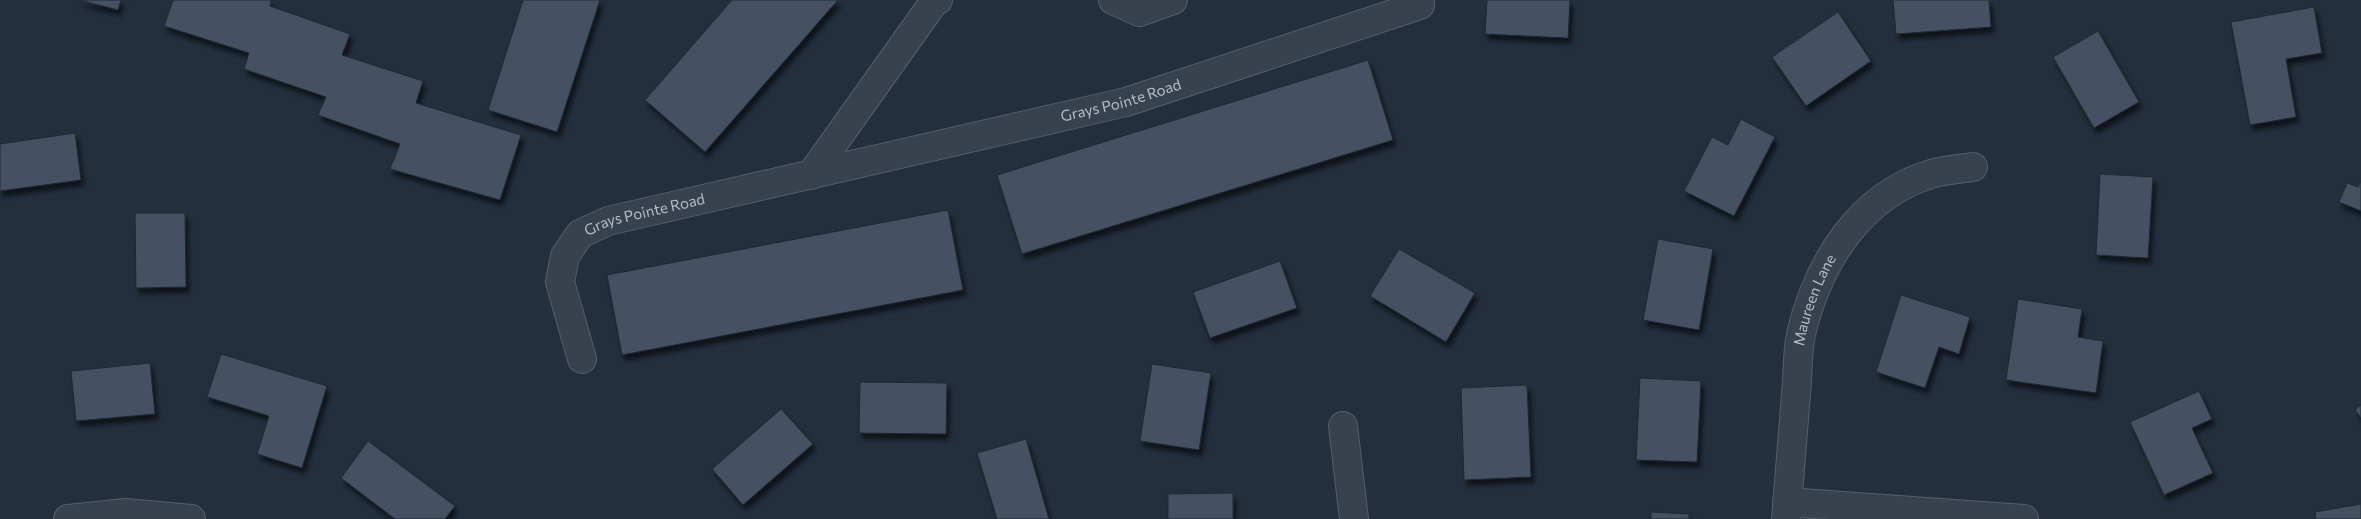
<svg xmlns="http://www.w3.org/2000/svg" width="2361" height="519" font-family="Commissioner,sans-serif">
<defs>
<filter id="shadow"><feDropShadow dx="3" dy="5.5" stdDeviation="2.5" flood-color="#0009"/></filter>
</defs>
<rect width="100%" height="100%" fill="#242f3e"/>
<g fill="#455162" stroke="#1f2835" filter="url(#shadow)">
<path d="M79 0H121L118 10Z"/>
<path d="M173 0H271L270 6 350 34 342 55 423 81 416 103 521 135 500 200 390 169 400 144 318 115 326 97 244 69 249 53 164 26Z"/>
<path d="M523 0H600L557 132 488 110Z"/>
<path d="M732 0H838L705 152 645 100Z"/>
<path d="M1487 0H1570L1568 38 1485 34Z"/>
<path d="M1893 0H1989L1991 27 1896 34Z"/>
<path d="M2314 7 2322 53 2286 59 2296 117 2250 125 2231 22Z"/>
<path d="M1838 12 1871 61 1806 106 1772 57Z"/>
<path d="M2098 31 2139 102 2094 128 2053 57Z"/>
<path d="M1368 60 1393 140 1022 254 997 175Z"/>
<path d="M1741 119 1775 137 1734 216 1684 191 1712 137 1728 145Z"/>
<path d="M75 133 81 180 0 191V144Z"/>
<path d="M2100 174 2153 177 2148 258 2096 255Z"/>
<path d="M2361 181V211L2339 202 2347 183 2358 187Z"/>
<path d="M948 210 963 290 622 355 607 275Z"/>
<path d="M135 213H185L186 287 136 288Z"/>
<path d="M1658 239 1713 249 1699 330 1643 320Z"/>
<path d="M1399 249 1475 293 1446 342 1370 296Z"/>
<path d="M1280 261 1297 308 1210 338 1193 292Z"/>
<path d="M1901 295 1970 317 1959 354 1939 347 1925 388 1876 372Z"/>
<path d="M2018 299 2082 309 2078 337 2103 341 2096 393 2006 380Z"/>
<path d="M221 354 327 386 302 468 257 454 269 416 207 397Z"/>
<path d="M150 363 155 414 76 421 71 371Z"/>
<path d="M1152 364 1211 373 1199 450 1140 441Z"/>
<path d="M1640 378 1701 381 1697 462 1636 460Z"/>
<path d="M860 382 947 383 946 434 859 433Z"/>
<path d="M1527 385 1531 477 1464 480 1461 388Z"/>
<path d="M2199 391 2212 419 2192 428 2213 473 2164 495 2130 422Z"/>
<path d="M2361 405V418L2355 410Z"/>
<path d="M781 409 813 444 743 505 712 469Z"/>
<path d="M1026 439 1049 519H997L977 453Z"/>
<path d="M368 441 455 506 445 519H395L341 478Z"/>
<path d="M1233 493V519H1168V494Z"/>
<path d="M2361 504V519H2316L2315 512Z"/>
<path d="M1651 512 1689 514V519H1651Z"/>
</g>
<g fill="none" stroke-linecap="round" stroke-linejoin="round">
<g stroke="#565f6c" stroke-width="30">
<g id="minor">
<path d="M1113 0 1139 12 1173 0"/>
<path d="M811 175 934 2 938 0"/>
<path id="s1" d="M582 359 560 282 565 256 580 234 608 221 1126 102 1420 5V0"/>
<path d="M1343 426 1354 519"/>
<path d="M1787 502 2024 519"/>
<path d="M68 519 126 513 191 519"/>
<path id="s2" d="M1786 519C1789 477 1793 436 1796 394 1798 375 1797 353 1801 334 1818 263 1859 196 1931 174 1944 170 1959 169 1973 167"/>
</g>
</g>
<use href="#minor" stroke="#38414e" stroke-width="28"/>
</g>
<g text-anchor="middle" stroke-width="4" stroke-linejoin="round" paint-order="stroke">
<g font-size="15" fill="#b4bcc9" stroke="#1d2633">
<text dy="5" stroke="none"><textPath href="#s1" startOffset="691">Grays Pointe Road</textPath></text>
<text dy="5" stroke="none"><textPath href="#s1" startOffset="201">Grays Pointe Road</textPath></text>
<text dy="5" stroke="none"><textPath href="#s2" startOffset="222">Maureen Lane</textPath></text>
</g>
</g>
</svg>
